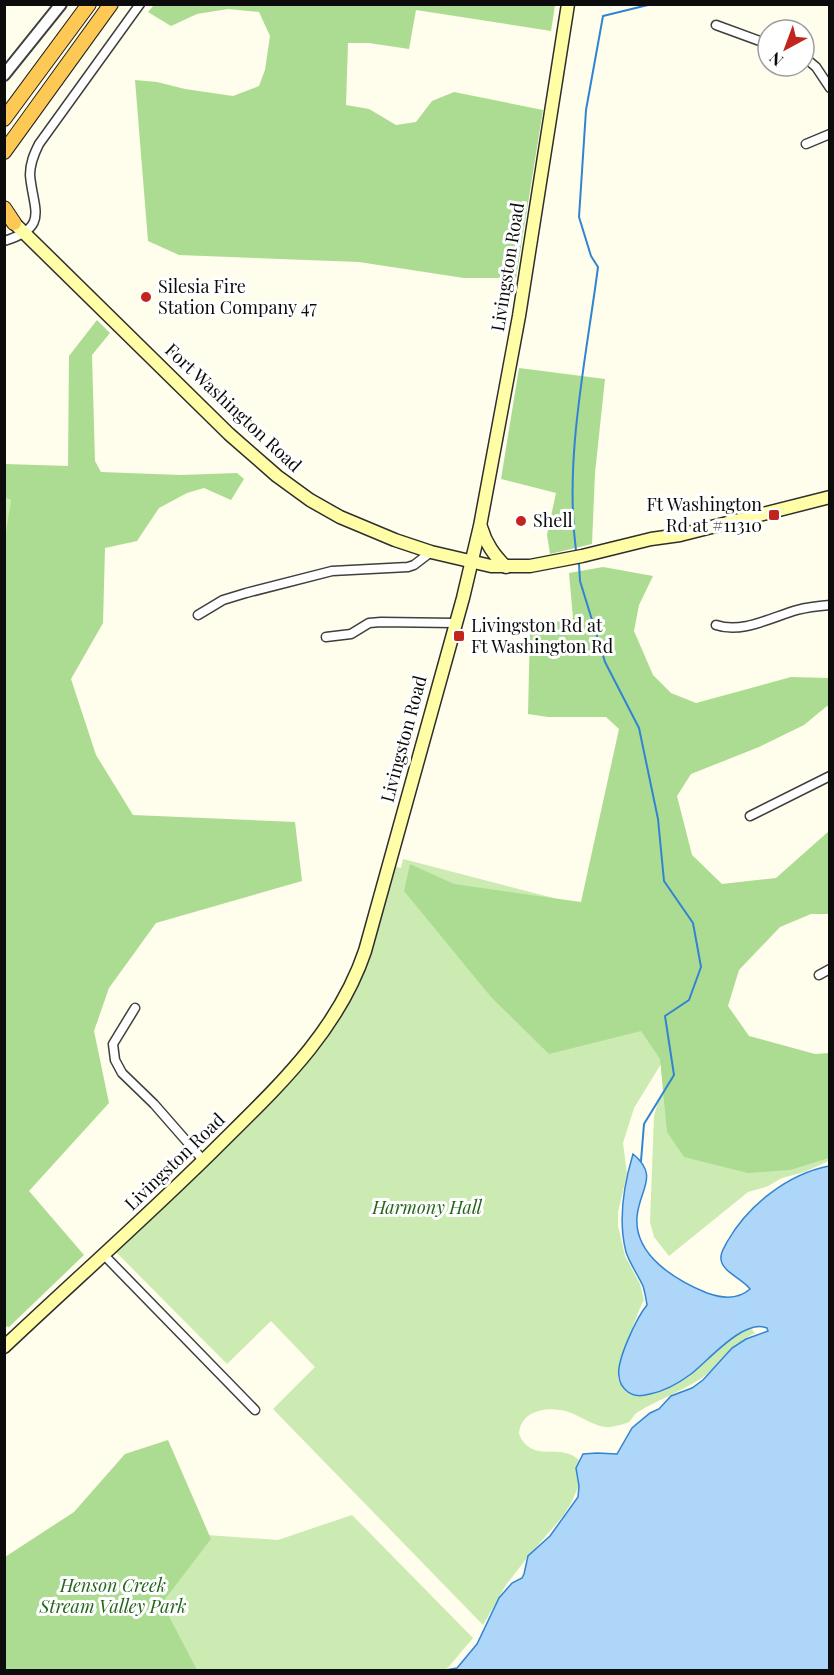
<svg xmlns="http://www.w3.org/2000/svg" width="834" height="1675" font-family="'Playfair Display',serif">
<rect width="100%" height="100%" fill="#fffdeb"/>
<g fill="#cbebb3">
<path d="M5 498 11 500 5 544Z"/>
<path d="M403 859 635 919 669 1051 634 1108 623 1143 627 1174 618 1212V1226L625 1256 640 1284 644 1300C638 1309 617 1370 618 1380 624 1390 633 1398 645 1395L749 1326 755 1333C731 1344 723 1363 703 1377 683 1391 659 1399 638 1412 634 1414 632 1419 629 1422 625 1424 616 1426 611 1427 594 1429 578 1412 560 1410 542 1407 520 1413 519 1434 532 1465 561 1441 580 1461L582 1479 571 1503 563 1516 526 1559 506 1585 483 1625 273 1409 315 1367 271 1321 227 1364 112 1248 211 1154 336 1016 392 866 401 868Z"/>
<path d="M702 1054 829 1058V1161L804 1172 782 1178 766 1187 748 1192 669 1256 654 1237 650 1222 654 1117C662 1082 675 1075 702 1054Z"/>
<path d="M352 1515 473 1638 446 1670H5L4 1594 206 1535 278 1540Z"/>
</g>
<g fill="#acdc92">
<path d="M154 5H555L551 31 416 10 409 49 369 43H348L346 105 369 109 396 125 416 122 432 101 454 92 543 110 516 278H464L359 262 179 255 148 241 135 80 157 82 185 89 233 96 259 86 265 70 270 36 259 12 228 9 197 14 171 26 148 12Z"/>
<path d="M97 320 110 333 92 355 95 461 101 472 180 475 237 473 244 479 231 500 204 488 187 493 159 508 137 541 105 548 103 623 71 679 96 755 133 815 295 822 302 881 156 923 109 988 94 1031 109 1103 29 1191 84 1255 9 1327 4 1326V544L11 500 5 498V464L68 466 69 356Z"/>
<path d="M519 368 605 379 595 473 592 544 550 554 547 535 556 493 501 479Z"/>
<path d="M603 567 653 576 639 605 634 631 653 675 671 693 696 703 791 677 829 678V707L827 706 804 725 759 747 691 774 677 796 692 855 722 884 776 878 829 831V914H811L780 927 739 970 728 1006 749 1036 815 1054 829 1053V1158L790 1170 748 1173 684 1157 667 1132 660 1059 641 1031 549 1054 491 997 404 891 410 864 454 884 581 902 619 729 606 717H548L528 714 530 628 573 618 569 573Z"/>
<path d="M168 1440 211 1539 162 1603 197 1670H5V1557L74 1512 125 1454Z"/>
</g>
<path fill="#add6f9" stroke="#3184d3" stroke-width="1.5" d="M633 1154C660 1176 639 1190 637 1217 634 1255 675 1280 707 1293 721 1298 738 1300 750 1289 743 1279 722 1272 721 1259 720 1253 724 1248 727 1242 748 1205 788 1174 829 1166V1670H446L457 1668 477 1644 499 1598 512 1583 522 1578 524 1574 528 1556 550 1536 578 1497 579 1486 576 1468 583 1454 597 1453 617 1454 632 1428 650 1413 659 1409 671 1396 692 1388 703 1380 732 1348 746 1339 768 1331 767 1328C744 1318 708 1361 691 1374 679 1383 665 1391 650 1394 642 1396 635 1397 628 1392 623 1388 619 1382 619 1376 616 1361 637 1317 647 1305 646 1299 645 1292 643 1286 638 1275 630 1264 626 1252 618 1221 624 1184 633 1154Z"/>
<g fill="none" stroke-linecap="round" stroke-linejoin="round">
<g stroke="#3184d3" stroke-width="2">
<path d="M576 551C564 458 586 360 598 267L591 256 579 217 586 110 603 16 652 4"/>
<path d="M579 564 580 581 605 662 639 728 658 819 664 881 693 923 701 967 689 1000 665 1016 674 1075 644 1124 641 1161"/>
</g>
<g stroke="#3f3f3f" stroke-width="11">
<g id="minor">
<path d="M716 25 768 44"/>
<path d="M804 57 816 67 830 88"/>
<path d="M806 144 830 134"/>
<path d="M4 241C50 227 33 210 30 175 30 163 34 154 39 144L140 4"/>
<path d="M198 615 223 600 246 593 332 571 408 567 414 565 431 552"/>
<path d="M716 625C742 634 772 617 797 610 808 607 818 606 830 605"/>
<path d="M326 637 351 634 369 623 381 622 455 623"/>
<path d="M750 816 830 776"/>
<path d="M819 975 830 969"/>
<path d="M135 1008 113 1044 115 1060 122 1073 154 1104 203 1160"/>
<path d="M103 1254 255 1410"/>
</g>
</g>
<g stroke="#3f3f3f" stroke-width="14">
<path id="tertiary" d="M4 75 61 4"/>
</g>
<g stroke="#2e2e2e" stroke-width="15">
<g id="secondary">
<path d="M8 217 229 434 277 476 310 500 340 517 395 540 431 552 491 566H530L582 556 651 539 680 535 830 497"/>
<path d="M481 527C486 544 494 555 506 567"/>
<path d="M4 1347C74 1281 145 1218 213 1151 274 1090 337 1034 365 951L463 598 480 526 519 316 568 4"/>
</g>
</g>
<g stroke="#1d1d1d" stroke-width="16">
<g id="trunk">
<path d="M4 119 89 4"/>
<path d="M4 152 111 4"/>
<path d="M4 208 14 223"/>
</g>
</g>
<use href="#minor" stroke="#fff" stroke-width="8"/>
<use href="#tertiary" stroke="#fff" stroke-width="10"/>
<use href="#secondary" stroke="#fffda6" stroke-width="12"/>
<use href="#trunk" stroke="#fdc954" stroke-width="14"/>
</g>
<g fill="#c2251e" stroke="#fff" stroke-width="2">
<circle cx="146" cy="297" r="6"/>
<rect x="768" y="509" width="12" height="12" rx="3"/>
<circle cx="521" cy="521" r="6"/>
<rect x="453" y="630" width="12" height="12" rx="3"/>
</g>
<g text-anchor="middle" stroke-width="6" stroke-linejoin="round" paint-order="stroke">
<g font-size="18" fill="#0c0c0c" stroke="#fff">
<text transform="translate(508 267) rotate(-81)" y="6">Livingston Road</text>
<text transform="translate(233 408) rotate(43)" y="6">Fort Washington Road</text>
<text transform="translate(404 739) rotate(-75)" y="6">Livingston Road</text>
<text transform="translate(175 1162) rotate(-44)" y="6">Livingston Road</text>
</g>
<g font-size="18" fill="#0c0c0c" stroke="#fff" text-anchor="start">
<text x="158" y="293">Silesia Fire<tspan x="158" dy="21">Station Company 47</tspan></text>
<text x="762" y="511" text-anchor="end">Ft Washington<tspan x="762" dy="21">Rd at #11310</tspan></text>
<text x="533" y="527">Shell</text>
<text x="471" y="632">Livingston Rd at<tspan x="471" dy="21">Ft Washington Rd</tspan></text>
</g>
<g font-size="18" font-style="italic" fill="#23661a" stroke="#fff">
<text x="427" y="1214">Harmony Hall</text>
<text x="113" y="1592">Henson Creek<tspan x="113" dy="21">Stream Valley Park</tspan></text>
</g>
</g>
<rect width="834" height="1675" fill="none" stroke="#0c0c0c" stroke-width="12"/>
<g transform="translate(786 48) rotate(221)"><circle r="28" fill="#ffffff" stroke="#9e9e9e" stroke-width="1.5"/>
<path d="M0-4.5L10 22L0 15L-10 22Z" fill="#c2251e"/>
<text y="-9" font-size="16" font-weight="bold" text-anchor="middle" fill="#0c0c0c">N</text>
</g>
</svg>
